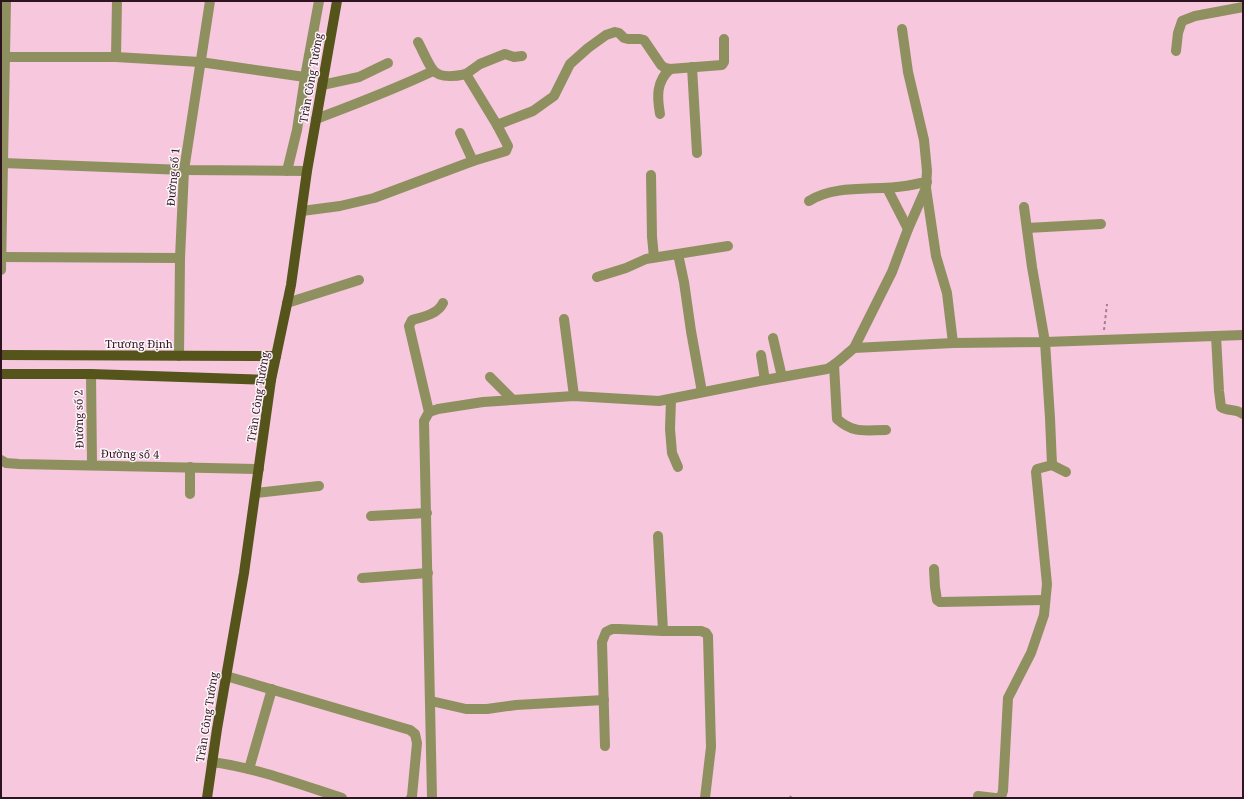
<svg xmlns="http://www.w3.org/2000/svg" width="1244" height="799" font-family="'Noto Serif',serif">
<rect width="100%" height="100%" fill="#f6c7dd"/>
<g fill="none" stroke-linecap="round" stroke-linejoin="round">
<g stroke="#a47d90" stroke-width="2" stroke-dasharray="3 3" stroke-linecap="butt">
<path d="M1104 330 1107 304"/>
<path d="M789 798 793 795"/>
</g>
<g stroke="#8f905f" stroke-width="10">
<path d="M1176 51 1178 33 1182 21 1195 16 1243 7"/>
<path d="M5 57H116L200 62 305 77"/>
<path d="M116 57 117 1"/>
<path d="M692 67 697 153"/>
<path d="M466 74 480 64 505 54 514 57 522 56"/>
<path d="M322 85 359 77 388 63"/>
<path d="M660 114C657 97 656 82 670 69"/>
<path d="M316 119C356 104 395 89 433 71"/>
<path d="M497 125 533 111 554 96 570 64 588 48 606 35 615 32 619 33 624 38 628 39H640L644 40 661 65 665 68 670 69 722 65 724 62V39"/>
<path d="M460 133 473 161"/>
<path d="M3 163 184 170 307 171"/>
<path d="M287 171 297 130 305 77 319 1"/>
<path d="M651 175 652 237 654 257"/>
<path d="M887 188 908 229"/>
<path d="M926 188 936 256 947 293 953 343"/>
<path d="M809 201C836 184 874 191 905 186 912 185 920 183 927 182"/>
<path d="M302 211 340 206 374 198 473 161 506 151 508 146 497 125 466 74C457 76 440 79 433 70 428 64 422 49 418 42"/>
<path d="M1027 228 1101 224"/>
<path d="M678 254 684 282 691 331 702 392"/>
<path d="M2 257 180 258"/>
<path d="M1 270 6 1"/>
<path d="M597 277 626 268 646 259 728 246"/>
<path d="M287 303 359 280"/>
<path d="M564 319 574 396"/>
<path d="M1216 336 1219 391 1221 407C1228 412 1235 408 1243 414"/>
<path d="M773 338 782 377"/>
<path d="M854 348 892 272 908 229 926 188 927 171 924 140 908 72 902 29"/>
<path d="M761 355 765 380"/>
<path d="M179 356 180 258 184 170 210 1"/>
<path d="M834 365 837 419C854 434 865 430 886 430"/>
<path d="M91 374 92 465"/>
<path d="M490 377 513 400"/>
<path d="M671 399 670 429 672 453 678 467"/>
<path d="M429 412 438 409 483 402 574 396 659 401 765 380 827 369C837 364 845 355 854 348L953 343 1045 342 1243 335"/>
<path d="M1 460 6 463 19 464 259 469"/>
<path d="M1052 465 1066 472"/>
<path d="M190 467V494"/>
<path d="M256 493 319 486"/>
<path d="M371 516 427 513"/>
<path d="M658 536 663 631"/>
<path d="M934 569 935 587 937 600 940 602 1045 600"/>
<path d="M362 578 428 573"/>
<path d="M226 676 410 730 415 734 417 743 412 796 411 798"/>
<path d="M431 701 466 709H487L516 705 604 700"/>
<path d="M605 746 602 642 606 632 612 629H619L663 631H701L706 633 708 636 711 747 705 798"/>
<path d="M212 762C257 768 299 784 342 798"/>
<path d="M249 769 272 689"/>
<path d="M978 796 995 798"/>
<path d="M432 798 424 421 429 412 409 326 412 320C423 317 438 314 443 303"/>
<path d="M998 798 1001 797 1003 791 1008 698 1031 653 1044 615 1047 584 1036 472 1037 469 1052 465 1050 418 1045 342 1032 267 1024 207"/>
</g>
<g stroke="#54541b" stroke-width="10">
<path d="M1 355 276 356"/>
<path d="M1 374H91L271 380"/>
<path d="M207 798 217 729 244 573 271 380 291 285 307 171 337 1"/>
</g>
</g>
<g text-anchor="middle" stroke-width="3" stroke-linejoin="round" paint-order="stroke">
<g font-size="11" fill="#2e1321" stroke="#fdf5f8">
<text transform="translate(311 78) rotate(-80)" y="4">Trần Công Tường</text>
<text transform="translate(173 177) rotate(-85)" y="4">Đường số 1</text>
<text x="139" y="348">Trương Định</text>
<text transform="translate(258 397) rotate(-81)" y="4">Trần Công Tường</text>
<text transform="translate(79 419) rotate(-91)" y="4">Đường số 2</text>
<text transform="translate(130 454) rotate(1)" y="4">Đường số 4</text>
<text transform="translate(207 717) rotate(-81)" y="4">Trần Công Tường</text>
</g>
</g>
<rect width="1244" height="799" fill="none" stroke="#2e1321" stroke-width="4"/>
</svg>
